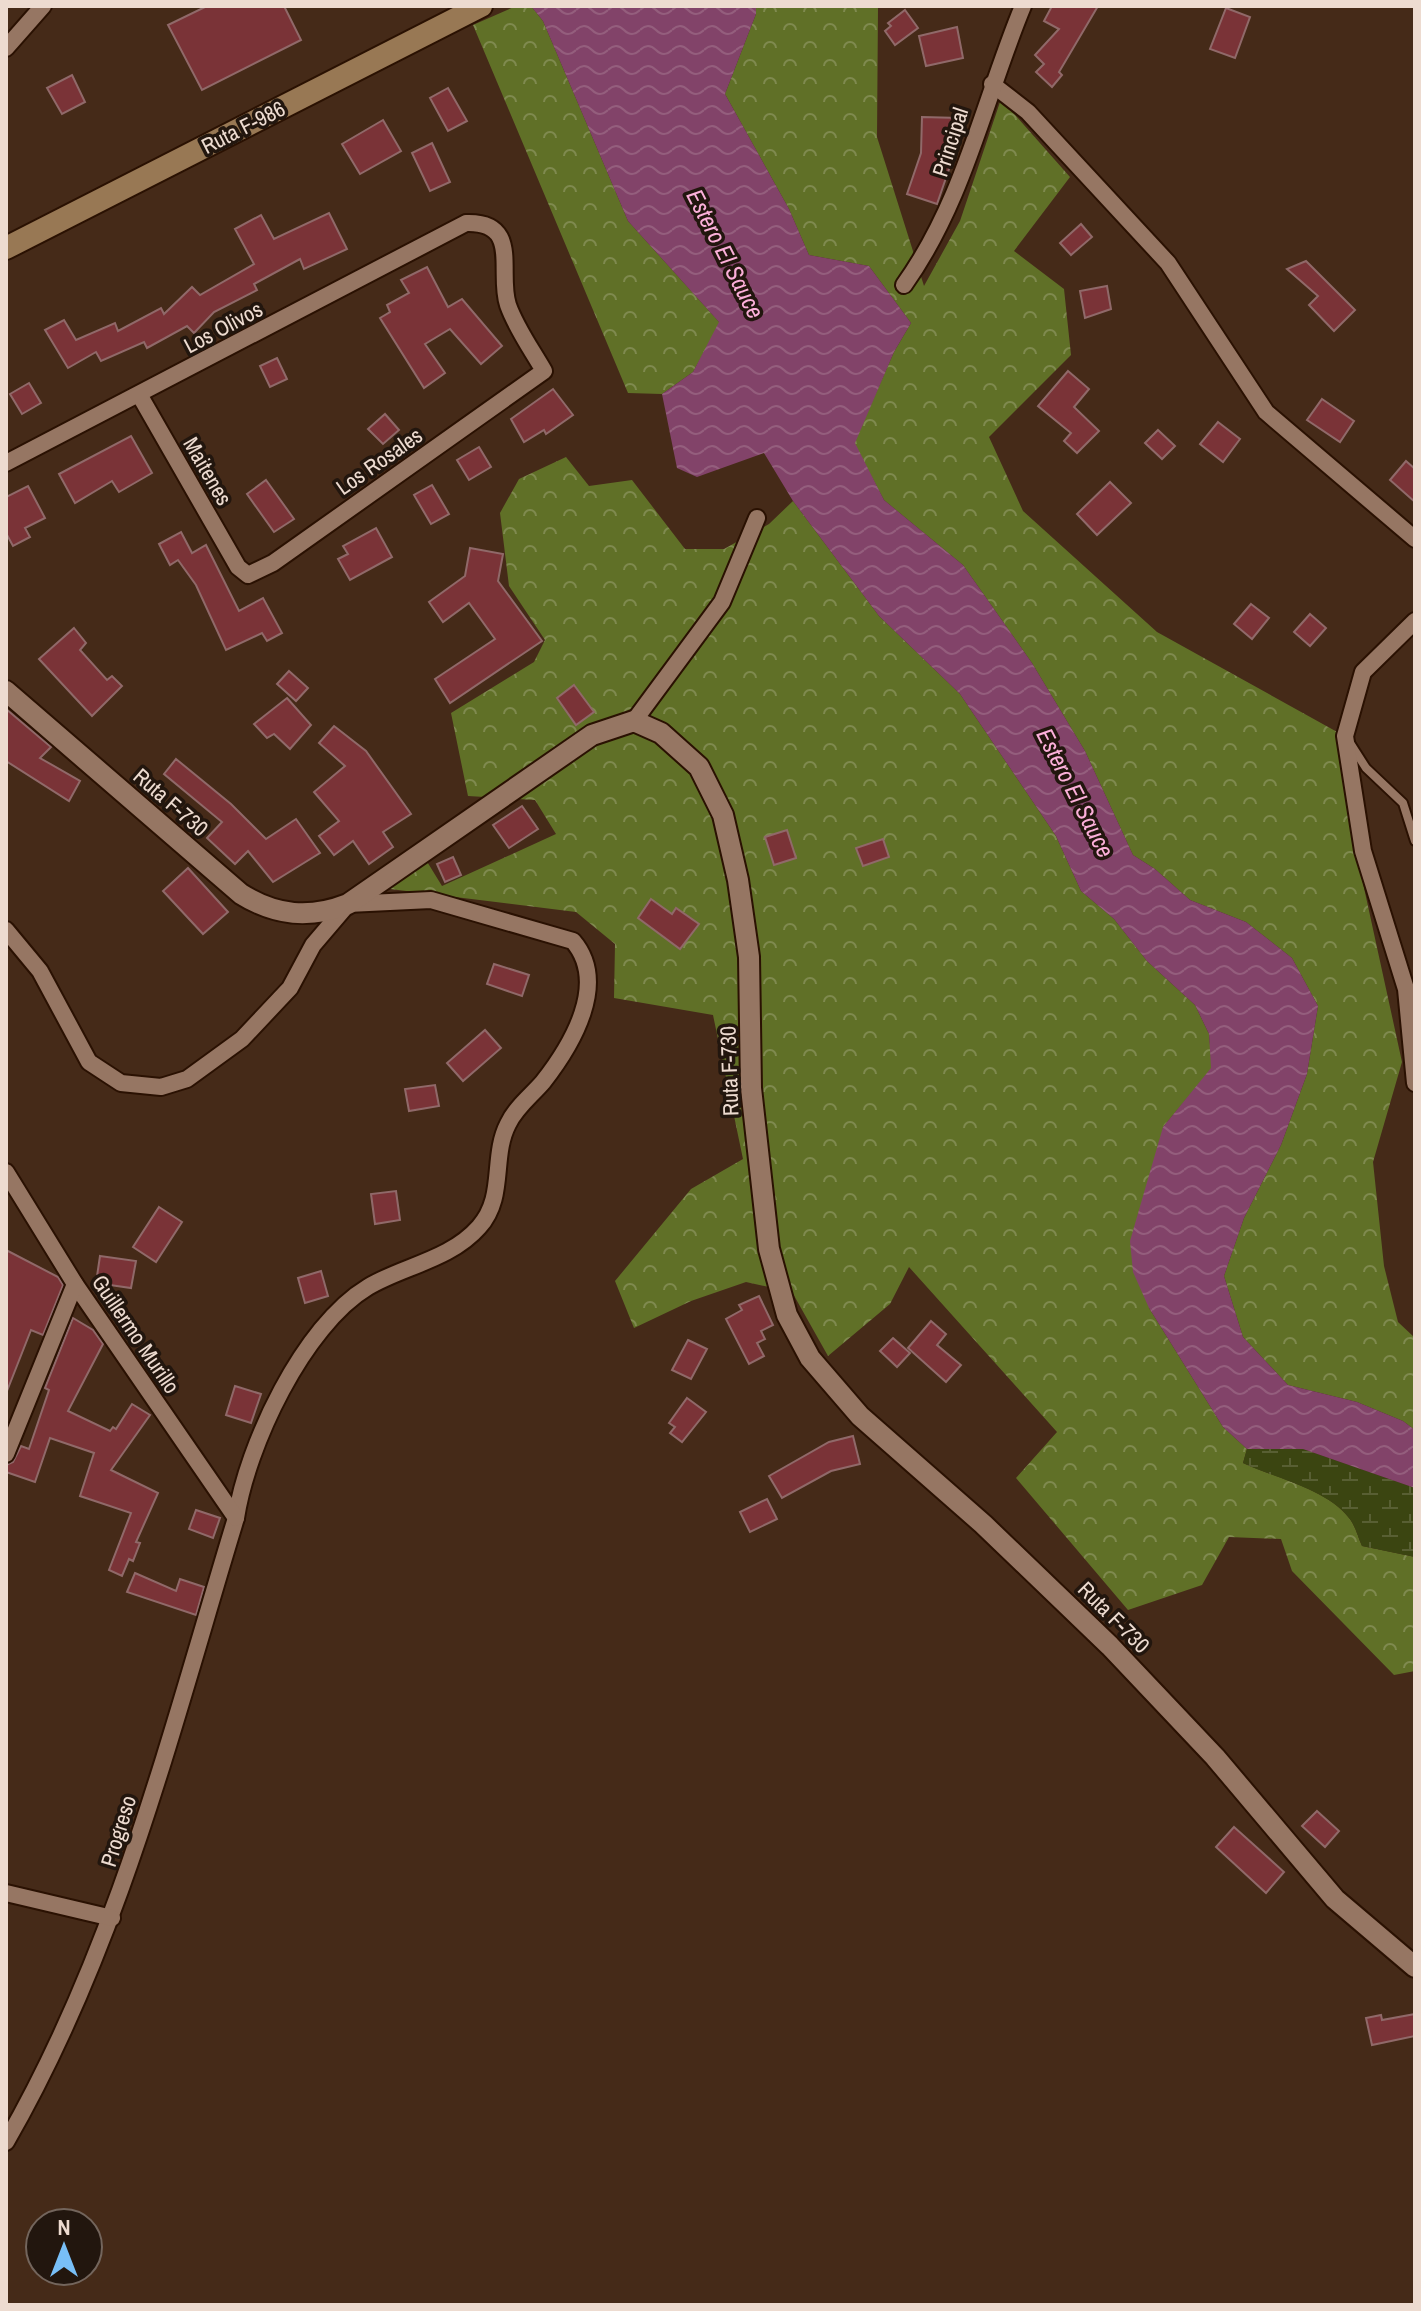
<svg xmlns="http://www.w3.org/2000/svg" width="1421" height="2311" font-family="'Archivo Narrow',sans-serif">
<defs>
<pattern id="forest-crowns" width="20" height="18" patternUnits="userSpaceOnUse" patternTransform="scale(2)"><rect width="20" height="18" fill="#607027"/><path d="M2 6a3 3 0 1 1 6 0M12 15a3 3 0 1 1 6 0" fill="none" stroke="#7f8a4f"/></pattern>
<pattern id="wetland-marsh" width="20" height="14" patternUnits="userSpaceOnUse" patternTransform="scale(2)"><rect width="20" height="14" fill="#3b4511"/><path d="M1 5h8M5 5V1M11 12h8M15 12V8" fill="none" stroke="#585f33"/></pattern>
<pattern id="water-waves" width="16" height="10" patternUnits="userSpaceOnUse" patternTransform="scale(2)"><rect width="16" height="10" fill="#824369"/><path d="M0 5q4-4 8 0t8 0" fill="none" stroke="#945e7d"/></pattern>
</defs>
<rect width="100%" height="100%" fill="#452a18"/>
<g fill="url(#forest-crowns)">
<path d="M516 6H531L543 21 628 221 720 323 693 372 662 394 628 393 473 25Z"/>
<path d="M756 6H878L877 137 924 286 960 221 1001 99 1070 177 1014 251 1064 289 1071 355 989 437 1023 511 1157 632 1339 733 1359 865 1402 1062 1373 1162 1384 1266 1398 1322 1415 1338V1430L1403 1421 1357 1402 1288 1385 1243 1337 1224 1276 1244 1218 1281 1145 1307 1074 1318 1006 1292 958 1246 922 1190 900 1155 869 1133 855 1085 751 1032 663 963 565 884 500 854 443 894 352 911 323 869 266 809 255 789 209 725 94 756 14Z"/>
<path d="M566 457 589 486 632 480 685 549H724L769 524 793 501 879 616 960 694 1056 836 1081 891 1114 919 1147 961 1195 1005 1209 1034 1212 1068 1163 1127 1149 1308 1223 1427 1247 1449 1243 1463C1275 1478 1327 1489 1349 1518 1355 1525 1358 1537 1362 1546L1415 1557V1671L1394 1675 1292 1571 1281 1539 1229 1537 1202 1585 1128 1610 1016 1478 1057 1432 909 1267 890 1304 828 1356 792 1292 746 1282 691 1301 634 1328 615 1281 691 1189 743 1159 713 1015 614 998 615 944 576 912 382 888 426 860 442 886 556 834 535 800 468 796 451 713 534 662 545 640 509 586 500 513 519 479Z"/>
</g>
<path fill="url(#wetland-marsh)" d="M1247 1449H1303L1415 1488V1557L1362 1546C1358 1537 1355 1525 1349 1518 1327 1489 1274 1478 1243 1463Z"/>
<path fill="url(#water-waves)" d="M531 6H756V14L725 94 789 209 809 255 869 266 911 323 894 352 855 443 884 500 963 565 1032 663 1085 751 1133 855 1155 869 1190 900 1246 922 1292 958 1318 1006 1307 1074 1281 1145 1244 1218 1224 1276 1243 1337 1288 1385 1357 1402 1403 1421 1415 1430V1488L1303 1449H1247L1223 1427 1149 1308 1133 1272 1130 1241 1163 1127 1211 1068 1209 1034 1195 1005 1147 961 1114 919 1081 891 1056 836 960 694 879 616 793 501 764 453 697 477 677 468 662 394 693 372 719 322 628 221 543 21Z"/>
<g fill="#7a3337" stroke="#906969" stroke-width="2">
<path d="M207 6H284L301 40 202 90 168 25Z"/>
<path d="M1052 6H1098L1059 72 1062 75 1052 87 1036 72 1044 64 1035 55 1059 29 1044 21Z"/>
<path d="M1226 8 1250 17 1235 58 1210 49Z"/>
<path d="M905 10 918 28 895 45 885 31 891 26 888 23Z"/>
<path d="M957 27 963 58 926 66 919 36Z"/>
<path d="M72 75 85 102 62 114 47 88Z"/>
<path d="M448 88 467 121 448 131 430 98Z"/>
<path d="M922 117 960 118 959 140 937 204 907 194 921 153Z"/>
<path d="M383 120 401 151 360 174 342 144Z"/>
<path d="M432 143 450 182 430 191 412 153Z"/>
<path d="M329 213 347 249 304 269 300 259 254 284 257 290 214 312 194 333 187 326 147 348 144 342 101 361 96 352 68 368 45 330 64 320 76 340 115 323 118 331 161 308 164 314 192 287 200 295 254 264 235 229 261 215 274 239Z"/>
<path d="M1081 224 1092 237 1071 255 1060 243Z"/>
<path d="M1306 261 1355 310 1334 331 1309 305 1318 296 1287 269Z"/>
<path d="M427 267 448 307 462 299 502 346 481 364 450 329 425 344 445 373 424 388 380 318 390 312 387 305 409 293 401 280Z"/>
<path d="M1107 286 1111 309 1085 318 1080 291Z"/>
<path d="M277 358 287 379 270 387 260 366Z"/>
<path d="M1068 371 1089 389 1074 407 1099 431 1077 453 1064 441 1071 433 1038 406Z"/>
<path d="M29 383 41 403 22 414 10 394Z"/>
<path d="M553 389 573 415 546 434 544 430 524 442 511 419Z"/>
<path d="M1322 399 1354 421 1340 442 1307 420Z"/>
<path d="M385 414 399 430 383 444 368 429Z"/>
<path d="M1218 422 1240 439 1223 462 1200 444Z"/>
<path d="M1158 430 1175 446 1162 459 1145 443Z"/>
<path d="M131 436 152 473 119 492 112 481 75 503 59 474Z"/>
<path d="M479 447 491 467 469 480 457 460Z"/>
<path d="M1406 461 1415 469V502L1390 480Z"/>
<path d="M266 480 294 519 274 532 247 494Z"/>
<path d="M1110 482 1131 503 1097 535 1077 514Z"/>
<path d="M432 485 449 514 431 524 414 495Z"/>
<path d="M28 486 45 518 25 528 30 537 13 546 6 533V497Z"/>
<path d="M376 528 392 557 350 580 338 559 348 554 343 546Z"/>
<path d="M181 532 192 553 206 545 239 611 263 598 282 633 267 641 262 633 226 650 196 585 178 560 170 565 159 544Z"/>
<path d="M470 548 503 554 498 581 542 641 450 703 435 679 495 639 469 603 443 622 429 602 465 576Z"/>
<path d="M1251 604 1269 618 1252 639 1234 624Z"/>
<path d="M1310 614 1326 628 1310 646 1294 632Z"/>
<path d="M74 628 86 643 80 650 107 680 112 676 122 686 92 716 39 659Z"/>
<path d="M289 671 308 688 296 701 277 684Z"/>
<path d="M574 685 594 712 576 725 557 698Z"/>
<path d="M287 698 311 725 290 749 274 734 267 738 254 724Z"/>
<path d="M6 709 51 747 40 758 80 781 69 801 6 761Z"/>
<path d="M334 726 366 751 411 814 383 832 393 847 369 864 353 841 334 855 319 836 339 821 314 792 345 766 319 743Z"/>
<path d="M176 759 231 804 266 839 296 819 320 853 273 882 248 851 235 864 207 838 222 822 164 774Z"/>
<path d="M522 806 538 829 509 848 493 825Z"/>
<path d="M787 830 796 858 774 865 765 837Z"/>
<path d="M883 839 889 857 863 866 856 848Z"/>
<path d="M453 857 461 875 445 882 437 864Z"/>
<path d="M188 868 228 912 203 934 163 891Z"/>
<path d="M651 899 672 914 676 908 699 924 680 949 638 918Z"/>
<path d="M494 964 529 975 522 996 487 984Z"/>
<path d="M485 1030 501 1048 463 1081 447 1063Z"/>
<path d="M435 1085 439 1106 409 1111 405 1089Z"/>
<path d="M396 1191 400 1220 375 1224 371 1194Z"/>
<path d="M159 1207 182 1222 156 1262 133 1247Z"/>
<path d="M6 1250 58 1277 63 1285 43 1335 31 1330 7 1391Z"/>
<path d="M100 1256 136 1261 131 1288 96 1283Z"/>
<path d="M321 1271 328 1296 305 1303 298 1278Z"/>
<path d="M759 1296 773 1325 761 1331 765 1339 757 1343 764 1356 749 1364 726 1319 742 1310 739 1305Z"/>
<path d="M73 1318 93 1330 103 1344 68 1411 110 1431 113 1427 116 1429 132 1404 150 1415 111 1470 158 1493 136 1542 140 1543 133 1561 129 1559 122 1576 109 1570 131 1513 80 1496 94 1453 50 1438 35 1482 6 1472V1465L13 1462 21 1446 29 1449 49 1390 45 1388Z"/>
<path d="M931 1321 946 1334 937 1345 961 1365 946 1382 908 1348Z"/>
<path d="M893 1338 910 1353 897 1367 880 1351Z"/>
<path d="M688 1340 707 1349 691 1379 672 1370Z"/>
<path d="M235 1386 261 1394 251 1423 226 1415Z"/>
<path d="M687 1398 706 1412 682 1442 670 1433 675 1427 669 1423Z"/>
<path d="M853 1436 860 1464 831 1471 782 1498 769 1476 829 1442Z"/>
<path d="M767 1499 777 1519 750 1532 740 1512Z"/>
<path d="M196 1510 220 1518 213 1538 189 1529Z"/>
<path d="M135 1573 176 1591 180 1579 204 1587 196 1615 127 1592Z"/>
<path d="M1317 1811 1339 1831 1325 1847 1302 1826Z"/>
<path d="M1234 1827 1284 1872 1266 1893 1216 1847Z"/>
<path d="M1415 2014V2036L1372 2045 1366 2018 1381 2015 1382 2020Z"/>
</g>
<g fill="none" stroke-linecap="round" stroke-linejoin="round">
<g stroke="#2a1102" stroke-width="12">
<path id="service" d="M1350 743 1366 768 1403 803 1415 841"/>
</g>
<g stroke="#2a1102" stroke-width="20">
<g id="minor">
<path d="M6 48 43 6"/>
<path d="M992 84 1028 112 1168 263 1266 412 1415 539"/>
<path d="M904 285C964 201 984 100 1023 6"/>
<path d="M6 463 466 223C522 221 497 273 508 305 516 328 532 350 544 371L273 563 248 575 238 567 140 396"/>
<path d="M1415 621 1363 672 1345 736 1363 851 1406 989 1415 1083"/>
<path d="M634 721 722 602 757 518"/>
<path d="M6 930 40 971 89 1062 121 1083 161 1087 187 1079 242 1039 290 988 313 945 348 904 431 900 573 941C609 983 572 1045 543 1082 531 1096 516 1107 508 1124 491 1157 506 1197 479 1227 450 1260 403 1266 368 1287 303 1326 247 1446 236 1518 171 1731 118 1948 6 2142"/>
<path d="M6 1172 75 1284 236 1518"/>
<path d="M6 1454 75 1284"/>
<path d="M6 1893 112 1918"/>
</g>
</g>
<g stroke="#2a1102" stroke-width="24">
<path id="tertiary" d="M6 691 241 894C276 916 310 919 348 904L592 735 634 721 661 733 699 767 723 815 738 880 749 957 751 1088 769 1249 787 1315 810 1358 860 1416 983 1524 1110 1646 1215 1757 1335 1899 1415 1967"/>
</g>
<g stroke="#2a1102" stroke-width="26">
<path id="secondary" d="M6 248 481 6"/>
</g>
<use href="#service" stroke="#967663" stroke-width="8"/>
<use href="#minor" stroke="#967663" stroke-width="16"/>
<use href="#tertiary" stroke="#967663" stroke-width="20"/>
<use href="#secondary" stroke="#987854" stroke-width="22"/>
</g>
<g text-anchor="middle" stroke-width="7" stroke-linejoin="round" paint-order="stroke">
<g font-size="22" fill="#eddbd0" stroke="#22160e">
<text transform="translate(243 127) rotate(-27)" y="8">Ruta F-986</text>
<text transform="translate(950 142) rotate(-72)" y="8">Principal</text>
<text transform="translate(223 327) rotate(-28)" y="8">Los Olivos</text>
<text transform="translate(379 461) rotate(-35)" y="8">Los Rosales</text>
<text transform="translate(208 471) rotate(60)" y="8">Maitenes</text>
<text transform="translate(171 802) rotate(41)" y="8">Ruta F-730</text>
<text transform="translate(729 1071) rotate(-92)" y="8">Ruta F-730</text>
<text transform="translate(136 1334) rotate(56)" y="8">Guillermo Murillo</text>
<text transform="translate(1114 1617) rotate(45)" y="8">Ruta F-730</text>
<text transform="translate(118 1831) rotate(-73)" y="8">Progreso</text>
</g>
<g font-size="24" font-style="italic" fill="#fcb0da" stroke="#22160e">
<text transform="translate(725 254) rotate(63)" y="8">Estero El Sauce</text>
<text transform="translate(1075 793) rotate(63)" y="8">Estero El Sauce</text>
</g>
</g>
<rect width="1421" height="2311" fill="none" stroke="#eddbd0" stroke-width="16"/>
<g transform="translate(64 2247)"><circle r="38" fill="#22160e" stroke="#73655c" stroke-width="2"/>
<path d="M0-6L14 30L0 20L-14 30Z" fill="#78bff7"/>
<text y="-12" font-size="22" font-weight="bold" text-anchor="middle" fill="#eddbd0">N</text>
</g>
</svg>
